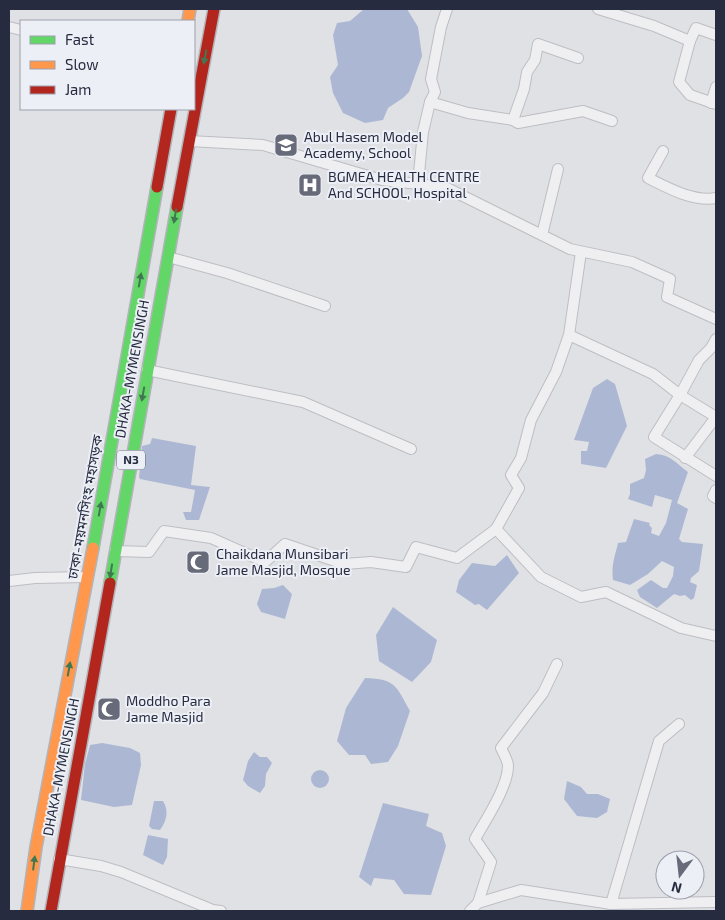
<svg xmlns="http://www.w3.org/2000/svg" width="725" height="920" font-family="'Exo 2','Noto Sans Bengali',sans-serif">
<rect width="100%" height="100%" fill="#e0e1e5"/>
<g fill="#acb8d3">
<path d="M364 9H407L418 27 422 56 409 92 403 98 388 108 383 120 365 123 343 113 333 93 330 77 338 65 333 35 337 23 350 21Z"/>
<path d="M607 379 615 384 627 426 606 468 581 464V451H587L589 442 574 440 593 388Z"/>
<path d="M152 438 196 446 191 485 210 487 199 520H186L183 512H191L195 490 140 479 139 477 142 446 150 444Z"/>
<path d="M656 454C671 455 677 464 688 472L677 503 688 509 679 539 682 542 703 544 699 571 691 578 690 582 697 585 694 598 691 600 685 595 680 596 674 594 657 608 640 597 637 590 651 580 663 588H667L673 576 674 567 662 561 648 574 630 585 613 580C611 566 615 556 618 543L626 542 634 519 650 523 649 525 652 528 651 533 659 536 666 523 672 500 655 495 652 507 628 499 630 494V484L644 478 646 470 645 459Z"/>
<path d="M507 555 519 573 487 610 479 604 475 605 456 592 459 580 472 563 495 566Z"/>
<path d="M283 585 292 594 285 619 261 612 257 604 262 589 274 588Z"/>
<path d="M393 607 437 640 431 662 412 682 379 661 376 635Z"/>
<path d="M365 678C396 679 396 686 410 711L398 746 388 762 371 764 365 755H349L337 741 346 708Z"/>
<path d="M102 743 130 748 140 753 141 765 132 805 114 807 81 800 85 764 90 745Z"/>
<path d="M254 752 260 757H267L272 763 266 774 265 786 260 793 248 786 243 780 248 761Z"/>
<circle cx="320" cy="779" r="9"/>
<path d="M567 781 581 787 587 794H598L610 799 607 812 597 818 577 816 564 799Z"/>
<path d="M154 801H163C169 811 167 820 160 830L152 829 149 826Z"/>
<path d="M383 803 429 814 426 826 442 833 446 846 431 895 404 894 394 880 374 878 371 886 359 877Z"/>
<path d="M148 835 168 839 167 857 163 865 143 855Z"/>
</g>
<g fill="none" stroke-linecap="round" stroke-linejoin="round">
<g stroke="#bdbec3" stroke-width="12">
<g id="street">
<path d="M447 9 441 27 431 79 435 92 430 102 468 113 513 120 524 89 527 72 535 60 538 44 578 58"/>
<path d="M598 9 654 26 690 41"/>
<path d="M9 27 21 30"/>
<path d="M716 35 696 28 690 41 679 82 690 95 716 104"/>
<path d="M711 103 716 87"/>
<path d="M513 120 518 123 583 111 612 121"/>
<path d="M189 141 263 145 382 180 445 187 570 249 632 262 670 279 667 297 716 319"/>
<path d="M663 151 648 178C668 188 693 202 716 198"/>
<path d="M418 184 423 132 430 102"/>
<path d="M542 235 558 169"/>
<path d="M168 257 227 273 325 306"/>
<path d="M569 335 653 374 680 395 716 417 685 458"/>
<path d="M716 339 711 348 699 360 680 395 654 437 716 476"/>
<path d="M147 370 303 402 411 449"/>
<path d="M716 490 713 496 716 498"/>
<path d="M496 529 519 488 511 475 521 458 531 420 556 372 569 335 581 252"/>
<path d="M115 551 149 552 164 531 211 538 265 562 285 544 344 564 371 562 406 567 416 547 457 558 496 529 541 577 581 597 606 592 681 628 716 636"/>
<path d="M9 581 35 578 87 577"/>
<path d="M59 859 101 866 121 872 213 910 221 911"/>
<path d="M478 903 491 862 475 839C485 821 508 787 508 766 508 760 503 753 501 748L543 693 557 664"/>
<path d="M611 904 659 741 679 724"/>
<path d="M470 911 478 903 521 890 611 904 716 902"/>
</g>
</g>
<g stroke="#b2b4ba" stroke-width="14">
<g id="fast">
<path d="M93 548 157 187"/>
<path d="M110 583 177 207"/>
</g>
</g>
<g stroke="#b2b4ba" stroke-width="14">
<g id="slow">
<path d="M188 21 190 9"/>
<path d="M27 911 36 847 93 548"/>
</g>
</g>
<g stroke="#b2b4ba" stroke-width="14">
<g id="jam">
<path d="M157 187 171 109"/>
<path d="M177 207 214 9"/>
<path d="M51 911 110 583"/>
</g>
</g>
<use href="#street" stroke="#efeff2" stroke-width="10"/>
<use href="#fast" stroke="#63d668" stroke-width="11"/>
<use href="#slow" stroke="#ff974d" stroke-width="11"/>
<use href="#jam" stroke="#b3261e" stroke-width="11"/>
</g>
<defs><path id="oneway-solid" d="M-6-.8H1V-3.2L6.5 0L1 3.2V.8H-6Z" transform="scale(1.25)"/></defs>
<g fill="#417851">
<use href="#oneway-solid" transform="translate(205 57) rotate(101)"/>
<use href="#oneway-solid" transform="translate(175 216) rotate(100)"/>
<use href="#oneway-solid" transform="translate(140 280) rotate(-80)"/>
<use href="#oneway-solid" transform="translate(143 394) rotate(100)"/>
<use href="#oneway-solid" transform="translate(100 509) rotate(-80)"/>
<use href="#oneway-solid" transform="translate(111 571) rotate(99)"/>
<use href="#oneway-solid" transform="translate(69 669) rotate(-80)"/>
<use href="#oneway-solid" transform="translate(34 863) rotate(-83)"/>
</g>
<defs>
<g id="school-square" transform="scale(1.25)"><rect x="-9" y="-9" width="18" height="18" rx="4" fill="#676b79" stroke="#eceff6"/><path d="M0-5L7-2L0 1L-7-2ZM-4 1L0 2.5L4 1V4Q0 6-4 4Z" fill="#fff"/></g>
<g id="hospital-square" transform="scale(1.25)"><rect x="-9" y="-9" width="18" height="18" rx="4" fill="#676b79" stroke="#eceff6"/><path d="M-5-5h3v3.5h4V-5h3V5h-3V1.5h-4V5h-3Z" fill="#fff"/></g>
<g id="mosque-square" transform="scale(1.25)"><rect x="-9" y="-9" width="18" height="18" rx="4" fill="#676b79" stroke="#eceff6"/><path d="M3.5-4.9A6 6 0 1 0 3.5 4.9A5 5 0 1 1 3.5-4.9Z" fill="#fff"/></g>
</defs>
<g fill-rule="evenodd">
<use href="#school-square" x="286" y="145"/>
<use href="#hospital-square" x="310" y="185"/>
<use href="#mosque-square" x="198" y="562"/>
<use href="#mosque-square" x="109" y="709"/>
</g>
<g text-anchor="middle" stroke-width="4" stroke-linejoin="round" paint-order="stroke">
<rect fill="#eceff6" stroke="#616676" stroke-width="1" x="117" y="450.5" width="28" height="19" rx="4"/>
<g font-size="12" font-weight="bold" fill="#262b3f">
<text x="131" y="464">N3</text>
</g>
<g font-size="14" fill="#262b3f" stroke="#eceff6" text-anchor="start">
<text x="304" y="142">Abul Hasem Model<tspan x="304" dy="16">Academy, School</tspan></text>
<text x="328" y="182">BGMEA HEALTH CENTRE<tspan x="328" dy="16">And SCHOOL, Hospital</tspan></text>
<text x="216" y="559">Chaikdana Munsibari<tspan x="216" dy="16">Jame Masjid, Mosque</tspan></text>
<text x="126" y="706">Moddho Para<tspan x="126" dy="16">Jame Masjid</tspan></text>
</g>
<g font-size="14" fill="#262b3f" stroke="#eceff6">
<text transform="translate(132 369) rotate(-80)" y="5">DHAKA-MYMENSINGH</text>
<text transform="translate(85 507) rotate(-80)" y="5">ঢাকা-ময়মনসিংহ মহাসড়ক</text>
<text transform="translate(61 767) rotate(-79)" y="5">DHAKA-MYMENSINGH</text>
</g>
</g>
<rect width="725" height="920" fill="none" stroke="#262b3f" stroke-width="20"/>
<rect x="20" y="20" width="175" height="90" fill="#eceff6" stroke="#9da1ad"/>
<rect x="30" y="36" width="25" height="8" fill="#63d668" stroke="#9da1ad"/>
<text x="65" y="45" font-size="15" fill="#262b3f">Fast</text>
<rect x="30" y="61" width="25" height="8" fill="#ff974d" stroke="#9da1ad"/>
<text x="65" y="70" font-size="15" fill="#262b3f">Slow</text>
<rect x="30" y="86" width="25" height="8" fill="#b3261e" stroke="#9da1ad"/>
<text x="65" y="95" font-size="15" fill="#262b3f">Jam</text>
<g transform="translate(680 875) rotate(195)"><circle r="24" fill="#eceff6" stroke="#9da1ad"/>
<path d="M0-4L9 19L0 12L-9 19Z" fill="#676b79"/>
<text y="-8" font-size="14" font-weight="bold" text-anchor="middle" fill="#262b3f">N</text>
</g>
</svg>
